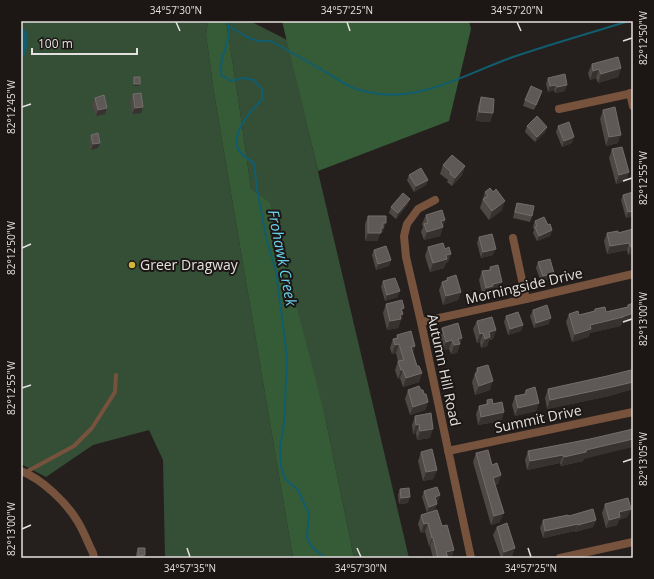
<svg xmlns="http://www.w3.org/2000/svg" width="654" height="579" font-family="'Open Sans',sans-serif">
<rect width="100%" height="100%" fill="#25201e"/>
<g fill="#354e36">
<path d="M21 21H208L206 35 215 99 293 558H165L163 460 149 430 93 445 46 477 21 464Z"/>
<path d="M226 21H250L287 40 409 558H354L325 416 251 189 239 104Z"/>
</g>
<g fill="#365c37">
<path d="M208 21H226L239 104 251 189 270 203 325 416 354 558H293L215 99 206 35Z"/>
<path d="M282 21H469L471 29 449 121 318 171Z"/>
</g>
<path fill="#115d6e" d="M21 26C23 28 24 28 26 31 29 38 28 54 21 60Z"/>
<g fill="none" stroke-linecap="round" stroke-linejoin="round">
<g stroke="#115d6e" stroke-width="2">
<path d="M227 21C232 34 225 47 222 59 221 64 221 70 221 75L231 81 243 78 254 80 262 89V100C251 110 234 129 237 146 238 153 248 159 254 163L257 190 267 241 276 271 287 358 284 424 280 446 281 466 285 479 298 490 309 514 307 537 311 546 325 558"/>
<path d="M229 26 247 37 258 41H271C289 51 306 61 324 71 338 80 351 89 368 92 418 104 467 73 513 57 551 44 590 33 629 21"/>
</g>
<path stroke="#77523c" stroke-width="4" d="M26 472 74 446 92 428 115 392 116 375"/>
<g stroke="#77523c" stroke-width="8">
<path d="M630 93 633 106"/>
<path d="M559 109 633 93"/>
<path d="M435 200 418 209 407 224 404 236 406 257 421 322 471 558"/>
<path d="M513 238 526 299"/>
<path d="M421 322 526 299 633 274"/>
<path d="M448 451 633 412"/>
<path d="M21 471C42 479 67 503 78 522 84 532 88 543 93 553L94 558"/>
<path d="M560 558 633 542"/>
</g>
</g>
<g fill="#4e4845">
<path d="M592 64 621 68 618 77 598 83 596 78 590 80 588 73Z"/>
<path d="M134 77 140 84 139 86H133V80Z"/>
<path d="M548 78 565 91 555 93 554 90 548 92 546 84Z"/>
<path d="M133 94 143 107 141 113 132 114 130 100Z"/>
<path d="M481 97 493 113 490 122 476 121 478 106Z"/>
<path d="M540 97 534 110 523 106 525 100Z"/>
<path d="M95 98 107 108 105 114 96 116 92 104Z"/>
<path d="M603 110 618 143 606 146 600 119Z"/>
<path d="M527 126 547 127 545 132 535 142 525 132Z"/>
<path d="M558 126 572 143 562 147 556 132Z"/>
<path d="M91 135 98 148 91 150 89 140Z"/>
<path d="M612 149 629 172 626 181 616 184 609 158Z"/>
<path d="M443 165 465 166 462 175 452 186 447 182 448 180 440 174Z"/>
<path d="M409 175 428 180 426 185 414 192 407 180Z"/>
<path d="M485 192 502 210 489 220 480 208Z"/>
<path d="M623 195 633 216 626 218 621 200Z"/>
<path d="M517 203 532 216 530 222 513 218 515 209Z"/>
<path d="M408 204 396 219 389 213 391 207Z"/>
<path d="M426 215 445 220 440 236 424 240 421 232 423 227 422 224Z"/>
<path d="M368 216 383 232H381L377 241H365V224Z"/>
<path d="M535 221 548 225 552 230 550 236 537 241 533 233 534 230 533 226Z"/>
<path d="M633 229V257L632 253 628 255 627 250 607 254 604 241 607 233H618Z"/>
<path d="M479 237 493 255 481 258 477 243Z"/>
<path d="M428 247 445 249 451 254 448 262 446 263 444 268 430 272 425 256Z"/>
<path d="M374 250 391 260 389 266 376 270 372 255Z"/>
<path d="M538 262 554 273 552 278 541 282 536 268Z"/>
<path d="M490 267 498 291 491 292 490 295 483 297 479 280 482 271 489 270Z"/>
<path d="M447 278 461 292 458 300 443 305 439 290 442 282 446 280Z"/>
<path d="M383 281 398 297 385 301 381 287Z"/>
<path d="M633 303 620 326 590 333 588 337 572 342 566 322 569 314 579 315 594 311 595 309 606 312 627 307 628 305Z"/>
<path d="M386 304 404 308 402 312 403 314 398 328 387 330 383 313Z"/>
<path d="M533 310 549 324 534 328 530 316Z"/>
<path d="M506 316 523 325 521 331 508 335 504 322Z"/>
<path d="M477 321 496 330 493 339 489 340 487 346 481 348 480 342 477 343 473 329Z"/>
<path d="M442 328 462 338 457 353 451 354 449 349 443 350 439 336Z"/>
<path d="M397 335 415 346 413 352 417 366 422 373 419 382 403 387 400 378 398 379 395 370 398 361 396 353 392 354 390 348 393 339 396 338Z"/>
<path d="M477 368 490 390 475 395 472 382Z"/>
<path d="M633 371V389L609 396 547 409 545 398 548 389Z"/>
<path d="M408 390H421L424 394 428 402 425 410 410 415 405 399Z"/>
<path d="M526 390 539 403 536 411 515 416 512 405 515 396 524 394Z"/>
<path d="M487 400 493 404 504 412 501 421 478 425 476 414 479 406 486 404Z"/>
<path d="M415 416 430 438 417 440 416 433 413 434 412 425Z"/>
<path d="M590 439 583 461 561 466 560 463 527 470 525 460 528 451Z"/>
<path d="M421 452 437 470 433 479 423 481 418 461Z"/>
<path d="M476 453 492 465 501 475 498 484 495 485 500 522 491 525 473 462Z"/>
<path d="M400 489 408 503 399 504 398 495Z"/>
<path d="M424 491 440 495 438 501 436 502 435 510 427 513 422 497Z"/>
<path d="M605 504 631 509 627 517 619 520 617 525 606 528 602 513Z"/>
<path d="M421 515 442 526 454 550 451 558H433L430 546H429L425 532 421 533 418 524Z"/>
<path d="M543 520H596L593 527 575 532V531L543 538 540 528Z"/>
<path d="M497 527 512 557 508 558H501L493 535Z"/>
<path d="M138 548 145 555 144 558H136V554Z"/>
</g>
<g fill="#37312f">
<path d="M621 68 618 77 598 83 601 74Z"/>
<path d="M599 69 596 78 590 80 593 71Z"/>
<path d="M134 84H140L139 86H133Z"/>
<path d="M556 85 554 90 548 92 550 86Z"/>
<path d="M567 85 565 91 555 93 557 87Z"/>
<path d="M143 107 141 113 132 114 135 108Z"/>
<path d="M107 108 105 114 96 116 98 110Z"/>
<path d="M479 112 493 113 490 122 476 121Z"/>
<path d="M547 127 545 132 535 142 537 137Z"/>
<path d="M621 135 618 143 606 146 609 137Z"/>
<path d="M574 137 572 143 562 147 564 141Z"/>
<path d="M100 143 98 148 91 150 93 144Z"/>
<path d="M465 166 462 175 452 186 455 178Z"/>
<path d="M629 172 626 181 616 184 619 175Z"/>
<path d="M428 180 426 185 414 192 416 186Z"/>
<path d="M410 199 408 204 396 219 398 213Z"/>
<path d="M505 201 502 210 489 220 492 211Z"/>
<path d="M633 211V216L626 218 628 212Z"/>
<path d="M445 220 440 236 424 240 427 232 441 221Z"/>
<path d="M383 223H386L383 232H381L377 241H365L368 233Z"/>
<path d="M552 230 550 236 537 241 539 236Z"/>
<path d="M629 243 627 250 607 254 610 246Z"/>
<path d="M633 246V251L632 253 628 255 631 247Z"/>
<path d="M496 249 493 255 481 258 483 252Z"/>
<path d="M451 254 448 262 446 263 444 268 430 272 433 263 446 255Z"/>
<path d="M391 260 389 266 376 270 378 264Z"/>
<path d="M554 273 552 278 541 282 543 276Z"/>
<path d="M502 282 498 291 491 292 490 295 483 297 486 288 493 284Z"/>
<path d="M400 291 398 297 385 301 387 295Z"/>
<path d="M461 292 458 300 443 305 446 296Z"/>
<path d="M404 308 401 315 403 314 398 328 387 330 390 321 401 309Z"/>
<path d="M633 313V320L620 324V326L590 333 588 337 572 342 575 334 590 325 622 317Z"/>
<path d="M551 318 549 324 534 328 536 323Z"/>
<path d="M523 325 521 331 508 335 510 329Z"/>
<path d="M496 330 493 339 489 340 487 346 481 348 485 339 489 332Z"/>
<path d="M483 333 480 342 477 343 480 334Z"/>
<path d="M462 338 457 353 451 354 454 345 458 339Z"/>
<path d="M452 340 449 349 443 350 446 342Z"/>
<path d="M399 344 396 353 392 354 395 345Z"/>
<path d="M415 346 412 354 411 347Z"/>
<path d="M401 370H403L400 378 398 379Z"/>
<path d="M422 373 419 382 403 387 406 378Z"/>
<path d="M493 381 490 390 475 395 479 386Z"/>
<path d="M633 382V389L609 396 547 409 550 400Z"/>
<path d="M428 402 425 410 410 415 413 407Z"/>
<path d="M539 403 536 411 515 416 518 408Z"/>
<path d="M504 412 501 421 478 425 481 417Z"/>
<path d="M419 424 416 433 413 434 416 425Z"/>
<path d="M433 429 430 438 417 440 420 431Z"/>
<path d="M633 439V447L584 459 583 461 561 466 564 457 586 450Z"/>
<path d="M563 455 560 463 527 470 530 461Z"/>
<path d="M437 470 433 479 423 481 426 472Z"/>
<path d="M501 475 498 484 490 486 493 478Z"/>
<path d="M440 495 438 501 433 503 435 497Z"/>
<path d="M410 497 408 503 399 504 401 498Z"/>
<path d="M437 504 435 510 427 513 429 507Z"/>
<path d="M631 509 627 517 619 520 617 525 606 528 609 520 619 512Z"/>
<path d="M504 513 500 522 491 525 494 516Z"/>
<path d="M596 520 593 527 575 532 578 525Z"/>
<path d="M428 523 425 532 421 533 424 524Z"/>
<path d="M578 524 575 531 543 538 545 531Z"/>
<path d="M433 537 430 546H429L432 538Z"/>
<path d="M515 548 512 557 508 558H502L504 552Z"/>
<path d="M454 550 451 558H444L446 552Z"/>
<path d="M145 555 144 558H137L138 556Z"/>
</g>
<g fill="#5e5956" stroke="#736e6b">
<path d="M618 57 621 68 601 74 599 69 593 71 592 64Z"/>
<path d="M565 74 567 85 557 87 556 85 550 86 548 78Z"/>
<rect x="134" y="77" width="6" height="7"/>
<path d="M531 86 542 91 536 105 525 100Z"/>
<path d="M141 93 143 107 135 108 133 94Z"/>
<path d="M104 95 107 108 98 110 95 98Z"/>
<path d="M481 97 494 99 493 113 479 112Z"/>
<path d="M615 107 621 135 609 137 603 110Z"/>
<path d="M537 116 547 127 537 137 527 126Z"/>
<path d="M569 122 574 137 564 141 558 126Z"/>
<path d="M98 133 100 143 93 144 91 135Z"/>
<path d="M622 147 629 172 619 175 612 149Z"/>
<path d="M452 155 465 166 455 178 450 174 451 172 443 165Z"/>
<path d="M421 168 428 180 416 186 409 175Z"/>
<path d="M490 188 493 192 496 189 505 201 492 211 483 199 488 196 485 192Z"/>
<path d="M633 192V211L628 212 623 195Z"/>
<path d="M403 193 410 199 398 213 391 207Z"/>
<path d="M517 203 534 206 532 216 515 212Z"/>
<path d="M442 210 445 220 441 221 443 227 427 232 424 224 428 223 426 215Z"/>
<path d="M368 216H386V223H383V228H381V233H368Z"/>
<path d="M544 217 548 225 550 224 552 230 539 236 535 227 537 226 535 221Z"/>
<path d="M633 229V246L631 247 629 243 610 246 607 233 618 231V233Z"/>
<path d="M492 234 496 249 483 252 479 237Z"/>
<path d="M443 243 445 249 449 247 451 254 446 255 447 259 433 263 428 247Z"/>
<path d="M386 246 391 260 378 264 374 250Z"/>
<path d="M550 259 554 273 543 276 538 262Z"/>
<path d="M498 265 502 282 493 284V286L486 288 482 271 491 270 490 267Z"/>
<path d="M456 275 461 292 446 296 442 282 448 280 447 278Z"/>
<path d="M395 278 400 291 387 295 383 281Z"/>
<path d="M402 300 404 308 401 309 403 314 400 315 401 319 390 321 386 304Z"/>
<path d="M633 303V313L622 317H623L590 325 591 329 575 334 569 314 578 311 579 315 595 311V309L605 307 606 312 628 307V305Z"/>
<path d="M547 305 551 318 536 323 533 310Z"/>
<path d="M518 312 523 325 510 329 506 316Z"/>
<path d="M492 317 496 330 489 332 490 337 485 339 483 333 480 334 477 321Z"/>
<path d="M458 323 462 338 458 339 460 344 454 345 452 340 446 342 442 328Z"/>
<path d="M411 331 415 346 411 347 417 366H419L422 373 406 378 403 370H401L398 361 404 360 399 344 395 345 393 339 398 338 397 335Z"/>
<path d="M488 365 493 381 479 386 475 374 478 372 477 368Z"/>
<path d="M631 370V371H633V382L612 387 550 400 548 389 607 376Z"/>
<path d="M419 386 421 390H423L424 394H426L428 402 413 407 408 390Z"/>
<path d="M535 387 539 403 518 408 515 396 526 394V390Z"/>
<path d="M492 399 493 404 502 402 504 412 481 417 479 406 488 404 487 400Z"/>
<path d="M431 413 433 429 420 431 419 424 416 425 415 416Z"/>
<path d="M633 429V439L586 450V452L564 457 563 455 530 461 528 451 590 439Z"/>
<path d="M432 449 437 470 426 472 421 452Z"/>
<path d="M488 450 492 465 497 463 501 475 493 478 504 513 494 516 476 453Z"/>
<path d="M437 487 440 495 435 497 437 504 429 507 424 491Z"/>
<path d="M409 488 410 497 401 498 400 489Z"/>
<path d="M628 498 631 509 619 512 620 517 609 520 605 504Z"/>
<path d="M593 509 596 520 578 525V524L545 531 543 520 568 515 569 516Z"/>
<path d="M437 510 442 526 447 525 454 550 446 552 448 558H438L433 537 432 538 428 523 424 524 421 515Z"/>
<path d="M507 523 515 548 504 552 497 527Z"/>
<path d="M138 548H145V555L138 556Z"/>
</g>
<path fill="none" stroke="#e3e0de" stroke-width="1.5" d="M176 22 180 31M347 22 350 31M517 22 521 31M623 41 632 38M22 107 31 104M623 181 632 178M22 248 31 244M623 322 632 319M22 388 31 385M623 462 632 459M22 529 31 525M187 548 190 557M357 548 361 557M528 548 531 557"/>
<circle fill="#d1b736" stroke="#1c1715" stroke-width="1.5" cx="132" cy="265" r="4"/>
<g text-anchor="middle" stroke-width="4" stroke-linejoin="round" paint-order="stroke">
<g font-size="14" fill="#e3e0de" stroke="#1c1715" text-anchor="start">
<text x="140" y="270">Greer Dragway</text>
</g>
<g font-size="14" fill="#e3e0de" stroke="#1c1715">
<text transform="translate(524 286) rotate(-13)" y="5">Morningside Drive</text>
<text transform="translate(444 370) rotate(78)" y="5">Autumn Hill Road</text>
<text transform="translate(538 419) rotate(-12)" y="5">Summit Drive</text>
</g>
<g font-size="15" font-style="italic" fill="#68d0ec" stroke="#1c1715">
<text transform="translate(282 258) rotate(79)" y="5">Frohawk Creek</text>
</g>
</g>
<rect width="654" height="579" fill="none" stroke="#1c1715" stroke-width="44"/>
<path d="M32 48v6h105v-6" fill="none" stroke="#e3e0de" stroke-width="2"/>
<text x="38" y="48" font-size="12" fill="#e3e0de" stroke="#1c1715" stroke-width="3" paint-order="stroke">100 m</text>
<rect x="22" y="22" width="610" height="535" fill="none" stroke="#e3e0de" stroke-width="1.5"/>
<g font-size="10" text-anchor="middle" fill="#e3e0de">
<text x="176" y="14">34°57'30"N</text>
<text x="347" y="14">34°57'25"N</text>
<text x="517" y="14">34°57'20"N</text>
<text transform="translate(643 38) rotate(-90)" y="4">82°12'50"W</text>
<text transform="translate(11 107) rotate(-90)" y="4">82°12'45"W</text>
<text transform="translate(643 178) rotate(-90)" y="4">82°12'55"W</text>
<text transform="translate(11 248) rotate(-90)" y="4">82°12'50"W</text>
<text transform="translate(643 319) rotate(-90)" y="4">82°13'00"W</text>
<text transform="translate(11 388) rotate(-90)" y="4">82°12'55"W</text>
<text transform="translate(643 459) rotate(-90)" y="4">82°13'05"W</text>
<text transform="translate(11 529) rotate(-90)" y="4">82°13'00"W</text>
<text x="190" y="572">34°57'35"N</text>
<text x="361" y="572">34°57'30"N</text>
<text x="531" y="572">34°57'25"N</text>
</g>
</svg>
